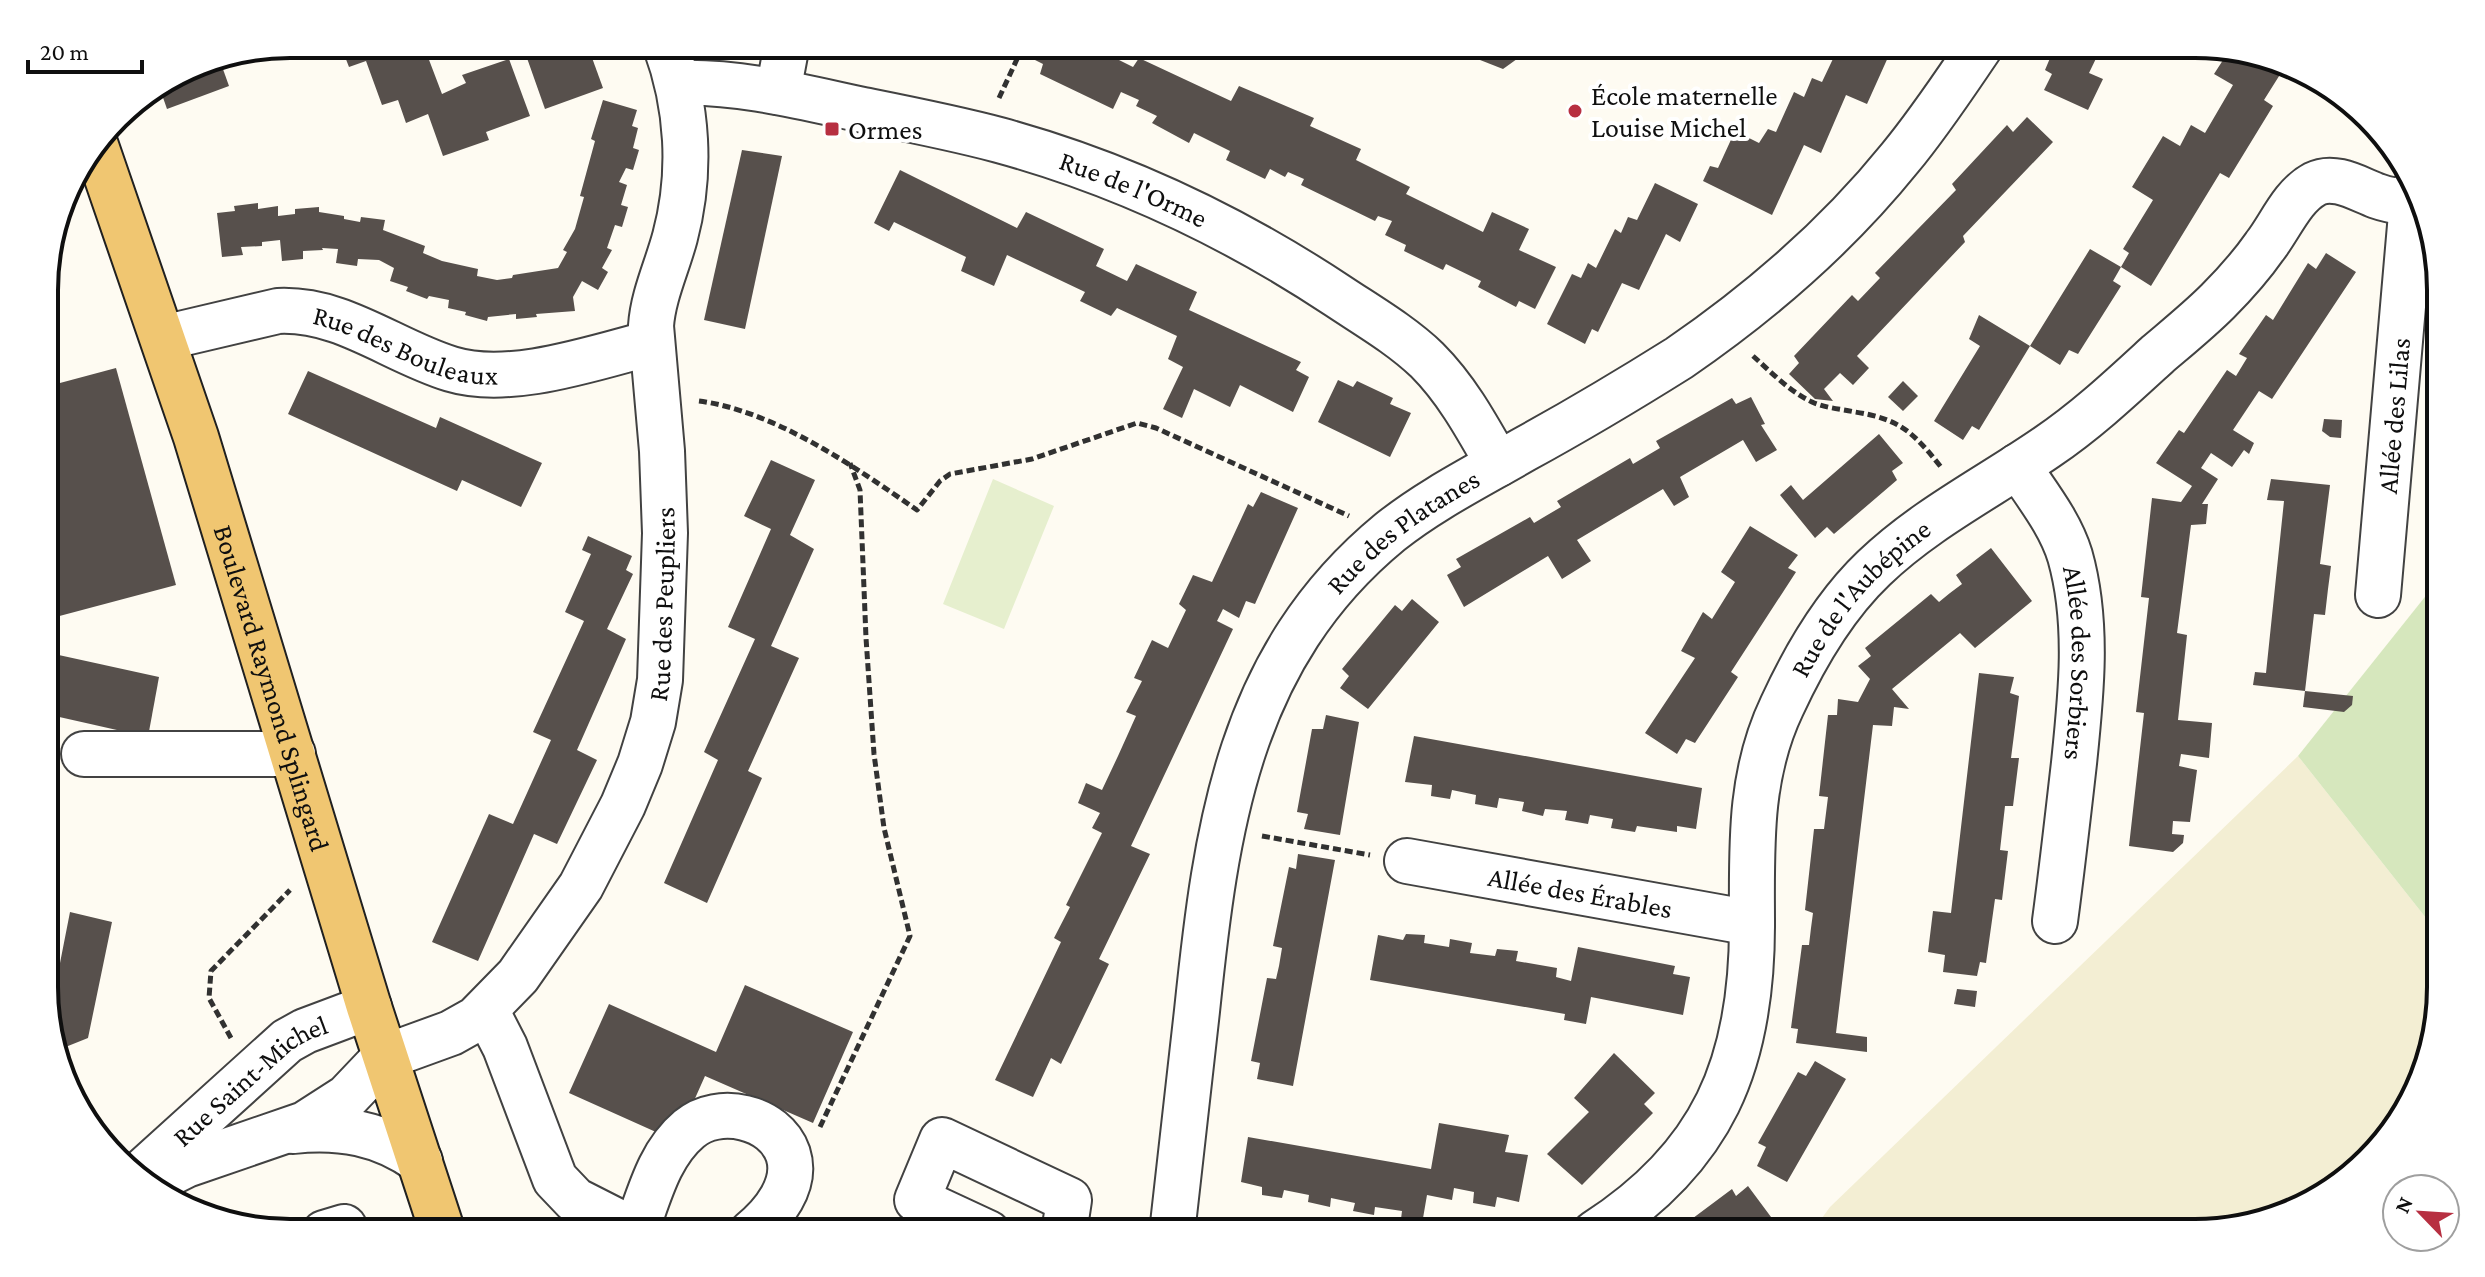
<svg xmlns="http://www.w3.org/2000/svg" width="2485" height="1277" font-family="'Crimson Pro',serif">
<rect width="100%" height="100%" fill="#fefbf2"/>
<path fill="#f3eed3" d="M2298 756 2441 937V987L2415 1096 2331 1192 2210 1232 1811 1233 1830 1207Z"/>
<path fill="#d6e7bd" d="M2440 578 2441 937 2298 756Z"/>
<path fill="#e6efce" d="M993 479 1054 506 1004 629 943 604Z"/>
<g fill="#57504c">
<path d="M340 44H405V46L423 44 442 94 466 83 462 75 509 59 530 116 486 132 489 140 443 156 428 114 406 123 398 100 382 105 366 61 349 67Z"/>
<path d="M522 44H587L603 88 545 109Z"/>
<path d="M1036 44H1087L1133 67 1139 58 1231 101 1239 86 1314 118 1310 126 1361 149 1356 160 1410 187 1406 194 1483 232 1492 212 1529 229 1519 250 1556 267 1535 309 1519 301 1516 307 1478 287 1481 281 1446 264 1443 270 1404 251 1406 245 1385 235 1392 221 1378 216 1375 221 1301 185 1304 179 1288 172 1285 177 1270 169 1265 179 1226 160 1230 151 1194 133 1189 143 1152 123 1157 116 1136 106 1139 100 1121 92 1113 109 1040 74 1043 64 1029 57Z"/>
<path d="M1420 44H1466L1444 58 1420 47Z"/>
<path d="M1475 44H1528V51L1503 69 1475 58Z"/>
<path d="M1840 44H1894L1867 104 1846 95 1821 153 1804 145 1772 215 1703 181 1710 166 1718 168 1735 131 1759 143 1768 129 1776 132 1794 92 1804 97 1812 78 1822 82Z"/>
<path d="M2056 44H2103L2089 73 2103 79 2088 110 2044 90 2052 74 2045 70Z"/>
<path d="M2211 48 2286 65 2264 100 2273 106 2229 178 2220 173 2151 286 2121 267 2129 253 2123 249 2153 200 2132 187 2163 136 2180 146 2191 125 2205 133 2233 85 2214 74 2225 57Z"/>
<path d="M219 58 229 86 167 109 159 86 196 63Z"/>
<path d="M603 100 637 110 632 126 638 128 633 148 639 150 633 170 626 168 619 182 627 185 621 205 628 207 622 227 615 225 607 248 612 250 602 268 608 272 598 290 582 281 573 297 575 311 536 314 537 317 516 319V314L488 317 487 321 465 315 466 312 448 308 449 300 429 296 427 299 406 291 408 287 390 281 394 268 379 260 358 259 357 266 336 263 338 249 322 248 323 250 303 251V259L282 261 280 240 262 242V246L241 247 243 255 222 257 217 213 235 211 234 206 258 203V209L278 206V216L295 214V209L319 207V212L344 216V219L360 222 361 217 385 220 383 230 425 246 423 253 442 261 478 269 477 276 497 280 512 278 513 275 558 268 567 252 563 250 575 229 584 197 580 196 595 141 591 139Z"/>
<path d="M2027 117 2053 142 1963 236 1965 242 1857 356 1869 368 1853 385 1840 373 1824 389 1833 401 1815 399 1789 374 1799 363 1794 356 1852 295 1858 301 1880 278 1875 273 1956 190 1952 184 2007 125 2013 132Z"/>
<path d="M742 150 782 156 745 329 704 320Z"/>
<path d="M900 170 1017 228 1026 212 1104 249 1096 266 1127 281 1136 264 1197 292 1189 310 1301 362 1296 370 1309 377 1293 412 1240 385 1230 407 1194 389 1182 418 1163 409 1183 367 1168 359 1177 336 1117 308 1111 316 1080 301 1085 292 1007 255 994 286 961 271 966 257 894 222 889 231 874 223Z"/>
<path d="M1655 183 1698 204 1680 242 1666 234 1639 290 1622 283 1598 332 1592 329 1585 344 1547 324 1572 274 1581 278 1588 263 1596 268 1615 229 1621 233 1628 217 1637 220Z"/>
<path d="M2090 249 2121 267 2113 281 2121 286 2078 354 2069 350 2060 365 2030 346Z"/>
<path d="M2326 253 2356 272 2272 399 2259 391 2233 430 2254 443 2249 454 2244 450 2232 467 2211 453 2201 468 2218 479 2202 504H2208L2206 524 2191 525 2177 633 2187 635 2178 720 2212 723 2209 758 2181 754 2179 766 2197 770 2190 822 2173 821 2172 834 2184 835 2183 843 2173 852 2129 846 2144 713 2136 712 2149 598 2141 597 2152 498 2181 502 2192 486 2156 463 2179 430 2184 433 2227 370 2236 376 2247 358 2239 354 2266 315 2273 320 2308 263 2316 269Z"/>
<path d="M1979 315 2030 346 1979 430 1972 426 1963 440 1934 421 1980 346 1969 339Z"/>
<path d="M116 368 176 585 52 618 45 593V387Z"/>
<path d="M308 371 436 428 440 417 542 463 521 507 462 480 457 491 288 414Z"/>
<path d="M1338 380 1353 387 1357 381 1393 398 1390 404 1411 413 1390 457 1318 422Z"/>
<path d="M1903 381 1918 396 1903 411 1888 397Z"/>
<path d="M1751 397 1765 424 1761 425 1777 450 1756 462 1743 440 1680 477 1689 497 1674 506 1663 489 1577 540 1591 561 1562 579 1548 556 1464 607 1447 575 1461 567 1456 559 1530 517 1534 523 1544 517 1561 507 1557 501 1630 458 1633 464 1660 448 1656 441 1732 398 1736 404Z"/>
<path d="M2324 419 2342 420 2341 438 2330 437 2322 431Z"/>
<path d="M1879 434 1903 463 1892 471 1897 480 1834 534 1827 527 1815 538 1780 495 1791 485 1803 500Z"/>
<path d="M771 460 815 480 790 535 814 549 771 646 799 658 748 771 762 778 707 903 664 883 718 760 704 752 755 639 728 627 771 529 744 516Z"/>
<path d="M2271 479 2330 485 2320 564 2331 566 2328 589 2325 615 2314 614 2305 691 2253 685 2255 672 2266 673 2284 501 2267 500Z"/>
<path d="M1261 492 1298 508 1255 604 1246 601 1239 618 1223 609 1217 621 1233 629 1131 846 1150 854 1099 959 1109 964 1061 1064 1051 1058 1033 1097 995 1080 1061 942 1054 938 1070 907 1066 905 1102 833 1092 828 1100 813 1078 803 1086 783 1102 790 1118 756 1136 716 1126 712 1142 681 1134 678 1152 640 1168 648 1186 610 1179 604 1193 575 1212 582 1248 504 1253 507Z"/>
<path d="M1750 526 1798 555 1788 568 1796 572 1731 672 1738 677 1695 743 1686 739 1677 754 1645 733 1695 658 1681 651 1703 612 1712 619 1735 582 1721 572Z"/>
<path d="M588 536 632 556 626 570 633 574 607 629 626 639 577 750 597 760 557 844 534 834 478 961 432 942 489 814 513 824 551 740 533 732 584 621 565 612 591 554 582 550Z"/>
<path d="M1991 548 2032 601 1975 648 1960 633 1892 689 1909 709 1894 707 1892 726 1873 725 1836 1033 1867 1037V1052L1796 1043 1798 1029 1791 1028 1802 945H1809L1811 928 1813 913 1805 910 1814 829H1824L1828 797 1819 796 1828 715H1837L1838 699 1858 702 1870 679 1858 666 1871 656 1865 648 1931 594 1939 602 1950 593 1962 584 1956 575Z"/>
<path d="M1412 599 1439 622 1368 709 1340 688 1349 676 1342 669 1395 605 1402 611Z"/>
<path d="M45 652 159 677 148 737 46 714Z"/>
<path d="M1979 673 2014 677 2010 693 2019 696 2011 758H2019L2013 806H2005L2000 850 2008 851 2002 900 1995 899 1986 963 1980 962 1977 976 1943 972 1945 955 1928 952 1933 911 1951 913Z"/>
<path d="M2305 691 2353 696 2352 705 2344 712 2303 707Z"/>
<path d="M1326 715 1359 722 1340 835 1304 829 1308 814 1297 812 1312 729H1323Z"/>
<path d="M1414 736 1702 788 1696 829 1677 826V832L1637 826 1635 832 1611 828 1613 819 1590 815 1588 824 1565 820 1567 811 1545 809 1543 816 1522 811 1524 802 1499 798 1497 808 1475 804 1476 795 1452 790 1450 799 1431 796 1432 785 1405 782Z"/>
<path d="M46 852 59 855 47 907H46Z"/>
<path d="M1298 854 1335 860 1293 1086 1257 1079 1260 1063 1251 1061 1267 978 1276 979 1279 966 1282 948 1273 946 1289 867 1296 869Z"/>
<path d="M70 912 112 922 88 1038 58 1050 46 1019V1010L51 1009Z"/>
<path d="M1406 934 1425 935 1424 943 1449 947 1450 939 1472 943 1470 953 1495 956 1497 949 1518 951 1516 961 1557 968 1556 977 1571 981 1578 947 1675 966 1673 974 1690 977 1683 1015 1591 997 1586 1024 1564 1020 1565 1014 1370 980 1378 935 1403 940Z"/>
<path d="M745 985 853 1032 813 1123 705 1076 676 1141 569 1093 609 1004 716 1052Z"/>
<path d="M1957 989 1977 991 1975 1007 1954 1004Z"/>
<path d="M1614 1053 1655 1093 1644 1104 1653 1113 1582 1185 1547 1154 1589 1112 1574 1098Z"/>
<path d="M1815 1061 1846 1079 1787 1182 1757 1166 1766 1147 1758 1143 1798 1072 1806 1076Z"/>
<path d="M1439 1123 1509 1135 1505 1152 1528 1155 1519 1202 1497 1197 1495 1207 1473 1203 1474 1192 1454 1188 1452 1200 1427 1195 1422 1224 1401 1219 1402 1211 1375 1207 1374 1215 1353 1211 1355 1203 1331 1198 1330 1207 1308 1202 1309 1195 1284 1190 1282 1198 1262 1195V1187L1241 1182 1248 1137 1431 1169Z"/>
<path d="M1748 1186 1771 1217 1750 1233H1673L1732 1189 1736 1196Z"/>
</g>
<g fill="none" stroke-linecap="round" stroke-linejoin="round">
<g stroke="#424242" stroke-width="48">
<g id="minor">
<path id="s1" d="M678 83C741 81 802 97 863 110 908 119 954 128 999 140 1120 173 1234 227 1338 296 1368 316 1401 335 1427 360 1457 390 1477 427 1498 464"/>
<path d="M778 92 787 44"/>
<path id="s2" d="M163 338 278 311C342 308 392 351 451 369 510 387 593 358 651 343"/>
<path id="s3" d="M2018 466C2037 495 2060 523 2070 556 2089 623 2081 696 2074 763 2068 816 2062 869 2055 921"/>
<path id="s4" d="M2378 595 2413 191"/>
<path d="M84 754H293"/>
<path id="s5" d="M1407 861 1752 923"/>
<path d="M486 1010 505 1047 555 1179 575 1200 636 1231"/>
<path d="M293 1131C340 1126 381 1133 420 1161"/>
<path id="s6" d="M141 1173 287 1041 305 1031 369 1007"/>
<path id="s7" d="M152 1182 186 1165 305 1124 347 1097 385 1057 451 1033 476 1019 518 976 581 886 623 805 640 764 653 722 660 680 665 533 662 451 651 326C653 296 667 267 675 237 692 173 688 106 665 44"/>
<path d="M324 1233 344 1227"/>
<path d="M640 1233 636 1231C649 1196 659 1154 689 1129 718 1104 775 1116 788 1154 798 1185 773 1215 751 1233"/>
<path d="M988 1233 917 1200 942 1140 1069 1200 1064 1233"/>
<path id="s8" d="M1172 1233C1181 1159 1189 1085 1197 1011 1216 828 1238 657 1390 532 1430 500 1478 476 1523 450 1576 421 1628 390 1679 358 1762 301 1837 236 1900 158 1930 122 1956 82 1982 44"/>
<path id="s9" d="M1595 1233C1713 1157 1752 1064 1752 926 1752 850 1748 777 1782 706 1805 656 1834 606 1874 568 1925 519 1989 487 2047 447 2087 420 2122 387 2158 354 2178 337 2199 320 2218 301 2235 284 2251 266 2265 246 2280 227 2292 196 2315 184 2335 174 2358 189 2377 196 2388 200 2400 202 2412 204"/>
</g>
</g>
<g stroke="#202020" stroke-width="48">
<g id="major">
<path id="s10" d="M96 146 196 437 369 1007 443 1233"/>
</g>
</g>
<g stroke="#313131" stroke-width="5" stroke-dasharray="8 4" stroke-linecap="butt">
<path d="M999 98 1024 44"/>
<path d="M1753 356C1771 372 1789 391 1812 402 1825 408 1841 409 1855 412 1900 419 1913 432 1941 467"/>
<path d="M699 401C775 411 855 467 917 510L940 481 950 474 1032 459 1137 423 1156 428 1349 516"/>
<path d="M1262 836 1370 855"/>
<path d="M231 1038 209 998 211 971 290 890"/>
<path d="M820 1127 910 936 884 828 874 754 866 638 860 490 850 463"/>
</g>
<use href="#minor" stroke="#fff" stroke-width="44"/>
<use href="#major" stroke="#f0c671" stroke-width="44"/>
</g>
<g fill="#b72f41" stroke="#fff" stroke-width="3">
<circle cx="1575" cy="111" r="8"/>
<rect x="824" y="121" width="16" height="16" rx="4"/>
</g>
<g text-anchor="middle" stroke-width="8" stroke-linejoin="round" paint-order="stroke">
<g font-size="28" fill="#0f0f0f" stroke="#fff" text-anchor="start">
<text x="1591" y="105">École maternelle<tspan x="1591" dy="32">Louise Michel</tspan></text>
<text x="848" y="139">Ormes</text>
</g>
<g font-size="28" fill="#0f0f0f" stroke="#fff">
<text dy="10" stroke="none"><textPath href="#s1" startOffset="470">Rue de l'Orme</textPath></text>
<text dy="10" stroke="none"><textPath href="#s2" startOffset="252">Rue des Bouleaux</textPath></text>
<text dy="10" stroke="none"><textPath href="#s4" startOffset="180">Allée des Lilas</textPath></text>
<text dy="10" stroke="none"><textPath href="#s8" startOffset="766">Rue des Platanes</textPath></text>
<text dy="10" stroke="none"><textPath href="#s7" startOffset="836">Rue des Peupliers</textPath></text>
<text dy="10" stroke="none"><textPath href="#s9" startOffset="722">Rue de l'Aubépine</textPath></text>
<text dy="10" stroke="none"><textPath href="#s3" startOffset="212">Allée des Sorbiers</textPath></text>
<text dy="10" stroke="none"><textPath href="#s10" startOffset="570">Boulevard Raymond Splingard</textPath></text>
<text dy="10" stroke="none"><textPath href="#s5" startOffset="176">Allée des Érables</textPath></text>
<text dy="10" stroke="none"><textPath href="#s6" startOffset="144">Rue Saint-Michel</textPath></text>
</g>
</g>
<path d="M0 0H2485V1277H0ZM290 58H2195A232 232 0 0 1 2427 290V987A232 232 0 0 1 2195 1219H290A232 232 0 0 1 58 987V290A232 232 0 0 1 290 58Z" fill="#fff" fill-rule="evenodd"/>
<path fill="none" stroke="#0f0f0f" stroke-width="4" d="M290 58H2195A232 232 0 0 1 2427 290V987A232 232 0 0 1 2195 1219H290A232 232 0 0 1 58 987V290A232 232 0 0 1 290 58Z"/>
<g transform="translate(2421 1213) rotate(295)"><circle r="38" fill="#ffffff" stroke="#9f9f9f" stroke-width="2"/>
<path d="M0-6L14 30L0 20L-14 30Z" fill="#b72f41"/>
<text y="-12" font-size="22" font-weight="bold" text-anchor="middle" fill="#0f0f0f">N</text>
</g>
<path d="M28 60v12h114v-12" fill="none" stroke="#0f0f0f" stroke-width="4"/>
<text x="40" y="60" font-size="24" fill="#0f0f0f" stroke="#ffffff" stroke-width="6" paint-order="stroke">20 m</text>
</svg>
